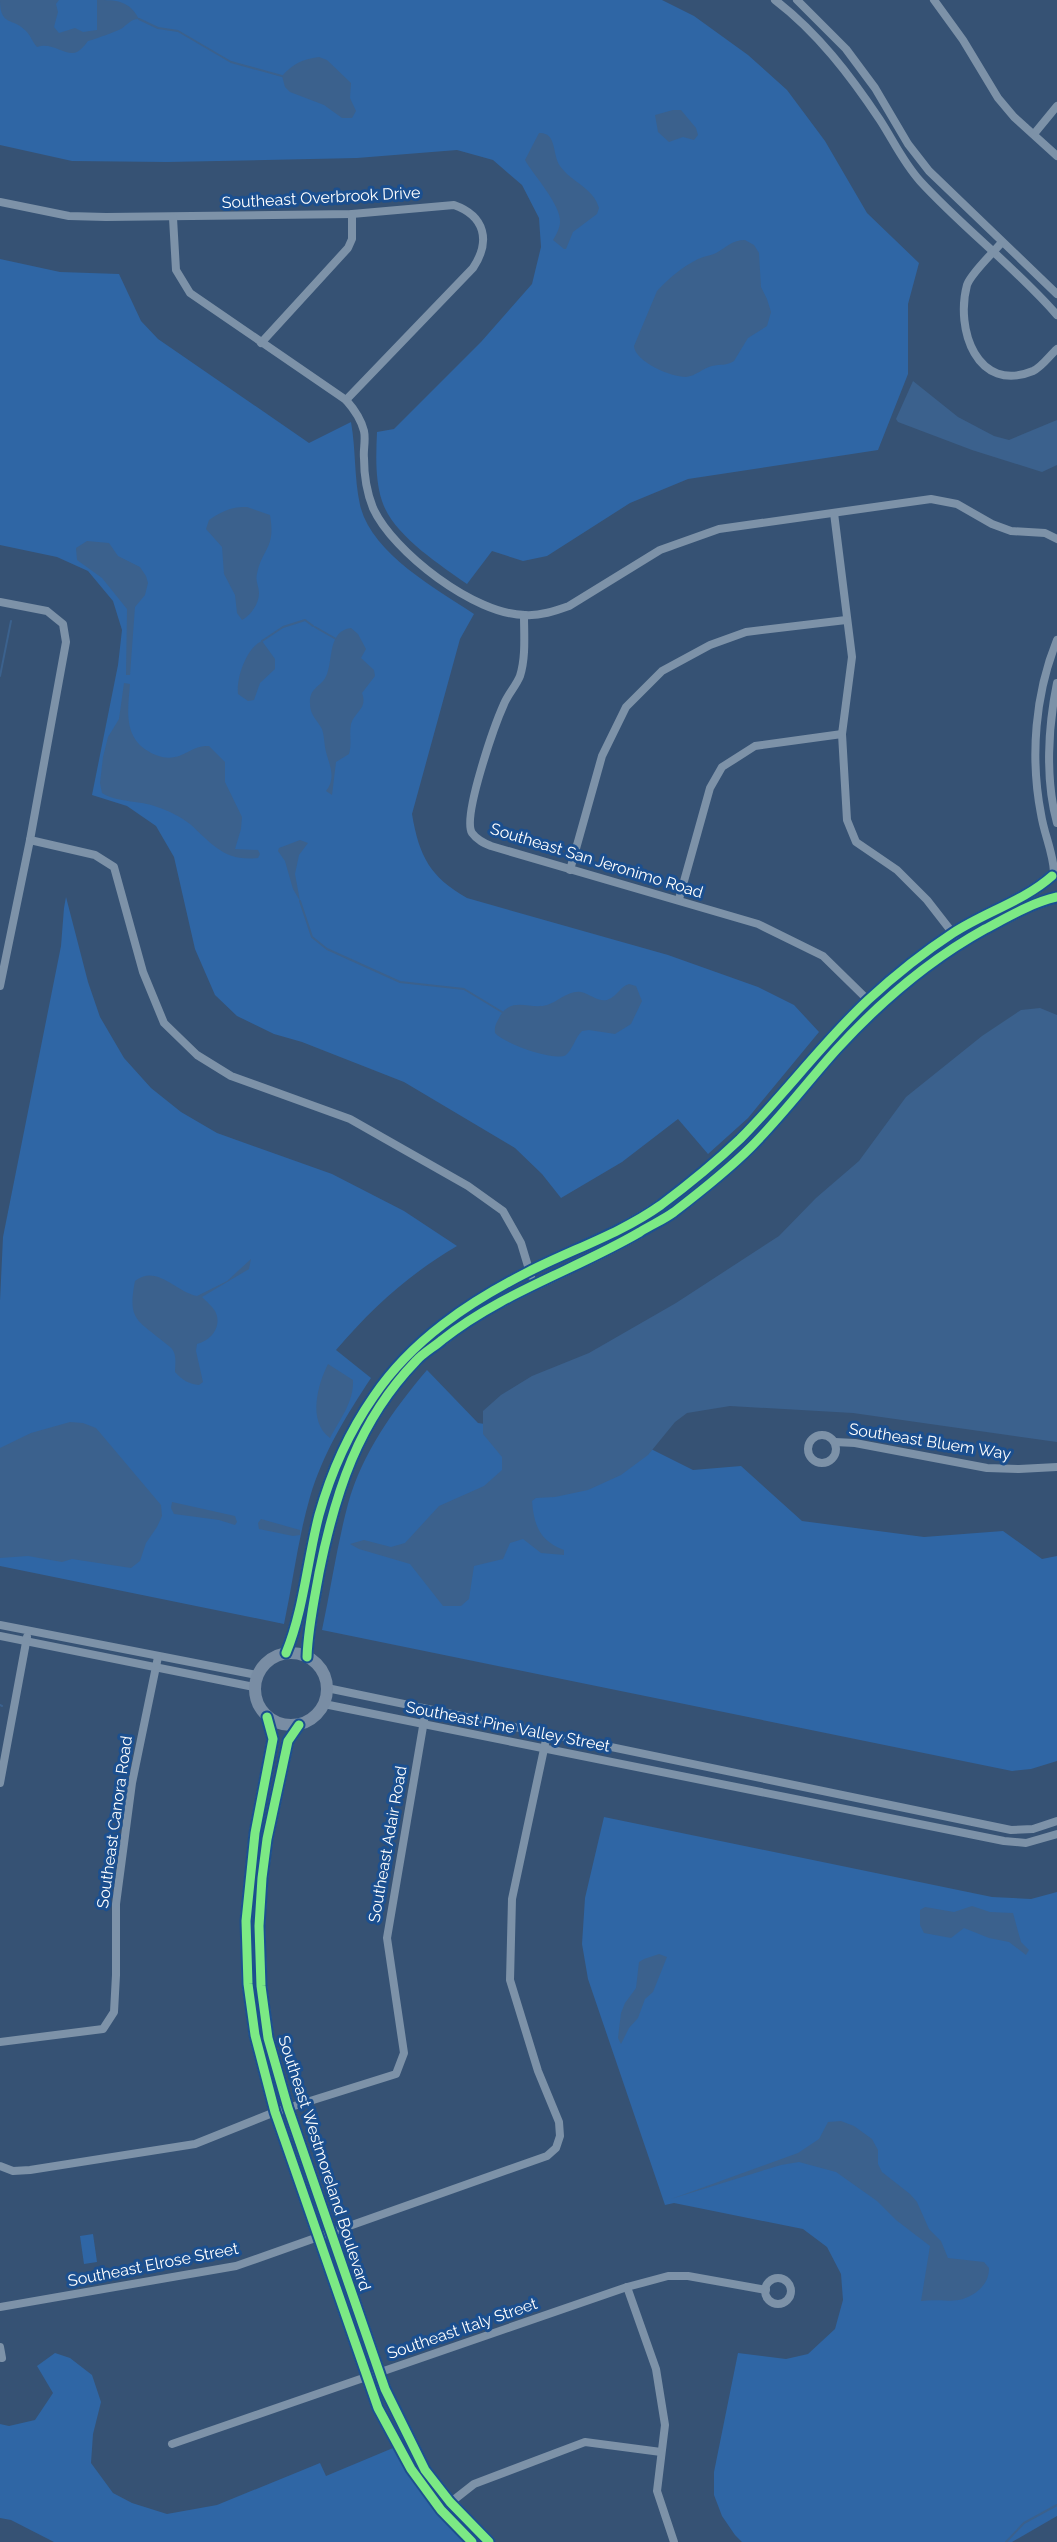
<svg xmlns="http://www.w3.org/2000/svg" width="1057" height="2542" font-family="Raleway,sans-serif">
<rect width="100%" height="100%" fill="#365274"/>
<g fill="#2f66a5">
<path d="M0 0H662L694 16 748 55 787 90 825 141 867 213 919 263 908 304V374L878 450 688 479 630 503 547 556 523 561 492 551 467 584C439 564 393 535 382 501 375 479 376 455 377 432L394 429 481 342 532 284 541 247 539 218 522 185 493 160 457 150 357 158 167 162 72 161 0 145Z"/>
<path d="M0 259 60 272 119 274 141 321 158 339 309 443 351 422C356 450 354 477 360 505 371 553 435 588 474 614L460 639 412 814C419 856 430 877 467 898L668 955 758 987 794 1005 819 1032 748 1118 708 1154 678 1119 622 1162 561 1198 542 1174 515 1148 404 1082 302 1042 274 1034 237 1016 215 995 195 949 174 857 156 826 127 806 92 795 118 665 122 630 113 601 88 571 57 557 0 545Z"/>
<path d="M66 897 88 982 100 1017 124 1058 151 1088 181 1112 217 1133 332 1174 404 1211 457 1246C408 1275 373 1307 336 1350L371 1378C346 1416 323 1453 310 1497 298 1538 293 1582 284 1624L0 1566V1301L3 1237 61 946 64 908Z"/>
<path d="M427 1370 478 1423 651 1449 693 1470 741 1466 802 1521 924 1537 1003 1531 1042 1559 1057 1556V1761L1031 1769 1012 1771 322 1630C331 1588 337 1545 348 1504 362 1453 394 1409 427 1370Z"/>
<path d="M604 1817 992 1897 1031 1899 1057 1892V2516L1012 2542H742L735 2535 722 2516 714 2495V2472L738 2353 786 2359 808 2354 835 2329 843 2300 841 2274 827 2247 803 2229 674 2203 665 2205 588 1979 582 1944 585 1898Z"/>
<path d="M93 2234 97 2262 84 2264 80 2236Z"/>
<path d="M55 2353 70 2358 92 2375 101 2402 93 2434 91 2463 113 2493 132 2503 167 2514 217 2505 320 2463 326 2476 393 2448 466 2542H54L11 2520 0 2518V2424L9 2426 35 2420 53 2393 37 2366Z"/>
</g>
<g fill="#3b618d">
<path d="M0 0H59L56 4 58 12 54 27 59 33 75 28 83 32 97 30V0C116 0 129 0 139 19 131 19 128 24 121 29 117 31 93 40 88 41 85 45 81 50 77 52 66 57 52 41 37 47 33 43 31 36 26 31 13 17 0 27 0 0Z"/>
<path d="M319 57 327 60 351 83 350 98 356 111 352 118H342L324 105 290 92 285 87 282 76C293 64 302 59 319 57Z"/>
<path d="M673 110H681L696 128 698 135 694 140 683 137 669 142 658 132 655 115Z"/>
<path d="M539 133C557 132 552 154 560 166 572 183 593 187 599 208L597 214 573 232 566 249H564L553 240C556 235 560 228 560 222 562 206 532 173 525 160Z"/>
<path d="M745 240 754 245 759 253 761 287 767 299 771 312 767 326 748 338 734 361C727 366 720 364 712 366 703 368 696 376 686 377 671 377 635 362 634 346L657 291C669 278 682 267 698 259 704 256 710 256 716 253 727 247 732 240 745 240Z"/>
<path d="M913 381 958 417 994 436 1009 440 1057 420V465L1042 472 972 450 898 422 896 419Z"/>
<path d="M247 507 270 515C276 549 262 548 257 574 255 581 259 586 259 593 259 604 251 615 242 620L237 613 235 595 224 574 222 547 206 529 209 520C221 512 232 506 247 507Z"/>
<path d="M87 541 109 543 118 556 140 567 146 576 148 583 145 595 135 607 130 675H126L127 609 102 578 77 560 76 548Z"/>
<path d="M351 628 358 634 366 649 361 658 374 670 375 676 362 693C368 709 355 711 351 724 349 734 352 744 349 754L336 762 332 795 326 791C338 776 327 761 325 747 324 741 324 735 322 729 317 720 310 715 310 704 309 686 322 688 327 674 333 659 328 631 351 628Z"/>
<path d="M262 641 275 659V669L260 683 254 700 248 701 238 694C236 678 247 647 262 641Z"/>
<path d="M124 683 130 684C128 709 123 736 148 751 156 756 165 759 175 757 189 754 192 746 209 746L225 762V782L242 817 241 829 235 849 258 850 260 854 258 858C225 862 212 844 190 824 181 817 167 810 157 807 140 800 118 803 102 793L100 783 103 757 108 737 119 719Z"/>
<path d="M300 840 308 843 299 855 295 874 300 901 293 889 285 861 278 851 279 848Z"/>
<path d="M629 984 636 986 642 1001 631 1024 615 1034 589 1030 582 1031C575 1038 573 1049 566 1055 555 1062 503 1043 495 1033 494 1026 497 1022 500 1016 512 996 530 1010 547 1005 558 1002 568 990 581 992 590 994 598 1002 607 1000 617 997 620 986 629 984Z"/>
<path d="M1040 1008 1057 1015V1442L853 1413 730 1406 687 1413 675 1422 648 1455 621 1475 588 1490 555 1497 536 1498 532 1501C534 1526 540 1541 564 1550V1555L541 1553 523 1539 510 1543 503 1559 474 1566 469 1599 461 1606H443L410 1564 359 1549 350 1544 364 1540 391 1547 405 1543 439 1506 484 1486 502 1470V1457L483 1434V1411L501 1395 532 1376 589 1353 676 1303 779 1236 816 1198 859 1161 906 1097 982 1036 1021 1010Z"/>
<path d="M251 1259 249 1269 202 1297C206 1301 212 1306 215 1311 223 1326 211 1341 197 1344L196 1351 203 1382 199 1385C189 1384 182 1380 175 1372 175 1365 177 1355 172 1349 172 1348 166 1344 165 1343 138 1320 127 1321 135 1281 157 1264 174 1291 197 1296L227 1281Z"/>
<path d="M328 1364 353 1380C354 1402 340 1419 330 1438 307 1421 318 1384 328 1364Z"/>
<path d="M70 1422 83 1423 96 1428 161 1505 162 1516 157 1527 146 1543 140 1561 131 1568 72 1559 62 1562 28 1556 0 1558V1448L31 1433Z"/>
<path d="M172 1502 235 1516 237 1522 235 1525 219 1520 174 1514 171 1508Z"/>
<path d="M261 1519 300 1530V1535L293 1536 259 1529 258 1523Z"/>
<path d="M972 1906 990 1912 1013 1913 1021 1942 1029 1950 1026 1955 1009 1942 989 1938 964 1928 951 1938 924 1933 920 1925V1910L925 1907 954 1912Z"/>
<path d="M659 1954 667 1957 653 1992 645 1999 638 2018 629 2028 621 2044 618 2038 621 2013 625 2003 636 1988 639 1962 644 1959Z"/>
<path d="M841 2121 854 2126 872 2139 878 2150V2164L882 2172 910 2194 917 2202 929 2229 941 2241 948 2258 984 2262 989 2268C989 2277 986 2283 980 2289 960 2307 945 2298 921 2301L930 2246 896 2220 877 2201 836 2172 799 2162 781 2165 671 2199 798 2153 819 2139 828 2122Z"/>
</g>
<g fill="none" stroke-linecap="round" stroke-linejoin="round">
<g stroke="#3b618d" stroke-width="2">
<path d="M139 19 158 28 178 31 231 62 282 76"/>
<path d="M315 627 336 639"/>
<path d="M262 641 283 627 305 620 313 626"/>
<path d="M0 676 11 621"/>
<path d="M300 901 312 937 327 949 400 982 464 989 502 1012"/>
<path d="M0 1705 2 1706"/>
<path d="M1006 2542 1024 2523 1057 2505"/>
</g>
<g stroke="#7d92a8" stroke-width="8">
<path d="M775 0C817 32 850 75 880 120 893 140 903 162 920 181 963 228 1015 267 1057 315"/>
<path d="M797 0 846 49 875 88 908 144 929 171 1057 294"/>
<path d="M934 0 963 40 998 98 1014 117 1057 156"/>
<path d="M1034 134 1057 106"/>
<path d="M0 202 69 216 106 217 352 214 454 205C485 216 491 241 473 268L346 400"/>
<path d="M173 218 176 270 190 293 346 400C354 409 361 419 364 431 366 440 363 450 364 458 364 474 367 493 373 508 393 552 475 615 525 615 540 616 555 611 569 606L660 550 719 529 931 499 957 504 992 524 1011 531 1045 533 1057 539"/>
<path d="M1002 242C994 252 971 273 967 285 955 329 977 394 1033 371 1042 367 1050 355 1057 349"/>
<path d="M261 343 348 248 352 239V214"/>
<path d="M834 513 852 657 842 734 847 820 856 842 897 870 927 900 955 936"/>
<path d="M0 602 47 611 63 624 66 642 30 840 0 986"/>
<path d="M524 615C524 635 526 657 520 676 516 686 508 694 504 704 495 724 462 817 472 833 477 840 484 843 491 846L758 924 823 956 872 1004"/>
<path d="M1057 683C1048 727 1045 779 1057 823"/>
<path d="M30 840 95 855 114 867 143 972 164 1023 197 1055 231 1076 350 1119 468 1186 503 1211 521 1243 531 1276"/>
<path d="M570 870 602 756 626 707 662 671 710 645 746 632 846 620"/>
<path d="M1054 872C1053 852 1044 834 1041 814 1030 757 1035 694 1057 640"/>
<path d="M679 899 710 788 722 767 755 746 842 734"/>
<circle cx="822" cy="1449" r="14"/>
<path d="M835 1442 855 1443 987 1468 1019 1469 1057 1467"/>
<path d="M0 1625 257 1675"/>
<path d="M0 1636 254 1687"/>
<path d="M327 1688 1011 1830 1033 1829 1057 1821"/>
<path d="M324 1704 1004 1841 1026 1843 1057 1834"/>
<path d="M0 1783 27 1637"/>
<path d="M0 2042 103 2029 114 2012 116 1975V1904L132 1783 158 1657"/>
<path d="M0 2166 13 2171 30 2170 195 2144 275 2112 396 2074 404 2053 387 1938 426 1709"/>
<circle cx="778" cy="2291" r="13"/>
<path d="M627 2287 656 2369 665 2425 657 2491 674 2542"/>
<path d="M0 2307 236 2266 547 2156 556 2148 560 2136 559 2122 538 2071 510 1980 512 1899 547 1735"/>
<path d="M0 2347 2 2358"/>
<path d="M172 2444 627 2287 668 2276H688L766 2290"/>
<path d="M446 2506 474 2484 585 2442 661 2452"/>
</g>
<g stroke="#798da4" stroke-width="12">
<circle cx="291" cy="1689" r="36"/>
<path d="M286 1653C304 1609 307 1561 319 1515 331 1472 349 1432 374 1396 412 1340 469 1302 528 1272 573 1249 620 1234 661 1205 685 1187 719 1159 740 1139 785 1094 822 1043 868 1000 894 976 924 952 953 933 985 912 1024 901 1052 876"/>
<path d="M307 1657C308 1628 314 1601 319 1573 335 1493 358 1421 416 1361 423 1353 434 1347 442 1340 501 1293 575 1270 640 1232 651 1225 663 1220 674 1212 700 1192 728 1170 751 1147 782 1116 808 1081 837 1049 880 1002 929 960 985 929 1008 917 1031 903 1057 897"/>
<path d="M267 1717 273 1739 255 1833 246 1921 248 1984 255 2035 275 2112 378 2408 411 2469 441 2510 472 2542"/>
<path d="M299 1725 288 1741 267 1839 262 1878 259 1926 261 1986 268 2038 288 2108 385 2389 425 2470 450 2502 489 2542"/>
</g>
<g stroke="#1b4f8f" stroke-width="13">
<g id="cycleway">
<path d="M286 1653C304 1609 307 1561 319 1515 331 1472 349 1432 374 1396 412 1340 469 1302 528 1272 573 1249 620 1234 661 1205 685 1187 719 1159 740 1139 785 1094 822 1043 868 1000 894 976 924 952 953 933 985 912 1024 901 1052 876"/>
<path d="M307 1657C308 1628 314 1601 319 1573 335 1493 358 1421 416 1361 423 1353 434 1347 442 1340 501 1293 575 1270 640 1232 651 1225 663 1220 674 1212 700 1192 728 1170 751 1147 782 1116 808 1081 837 1049 880 1002 929 960 985 929 1008 917 1031 903 1057 897"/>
<path d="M267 1717 273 1739 255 1833 246 1921 248 1984 255 2035 275 2112 378 2408 411 2469 441 2510 472 2542"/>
<path d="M299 1725 288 1741 267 1839 262 1878 259 1926 261 1986 268 2038 288 2108 385 2389 425 2470 450 2502 489 2542"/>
</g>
</g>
<use href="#cycleway" stroke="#7ce984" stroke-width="9"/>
</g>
<g text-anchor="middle" stroke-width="6" stroke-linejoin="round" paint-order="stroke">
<g font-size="16" fill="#fff" stroke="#1b4f8f">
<text transform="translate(321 197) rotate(-3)" y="6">Southeast Overbrook Drive</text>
<text transform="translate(597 860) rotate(17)" y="6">Southeast San Jeronimo Road</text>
<text transform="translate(930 1441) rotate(9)" y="6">Southeast Bluem Way</text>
<text transform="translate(508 1726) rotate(11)" y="6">Southeast Pine Valley Street</text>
<text transform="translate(114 1822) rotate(-82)" y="6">Southeast Canora Road</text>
<text transform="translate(387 1844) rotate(-80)" y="6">Southeast Adair Road</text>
<text transform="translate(325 2163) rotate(72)" y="6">Southeast Westmoreland Boulevard</text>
<text transform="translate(153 2264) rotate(-11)" y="6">Southeast Elrose Street</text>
<text transform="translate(462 2328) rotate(-19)" y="6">Southeast Italy Street</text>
</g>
</g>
</svg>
